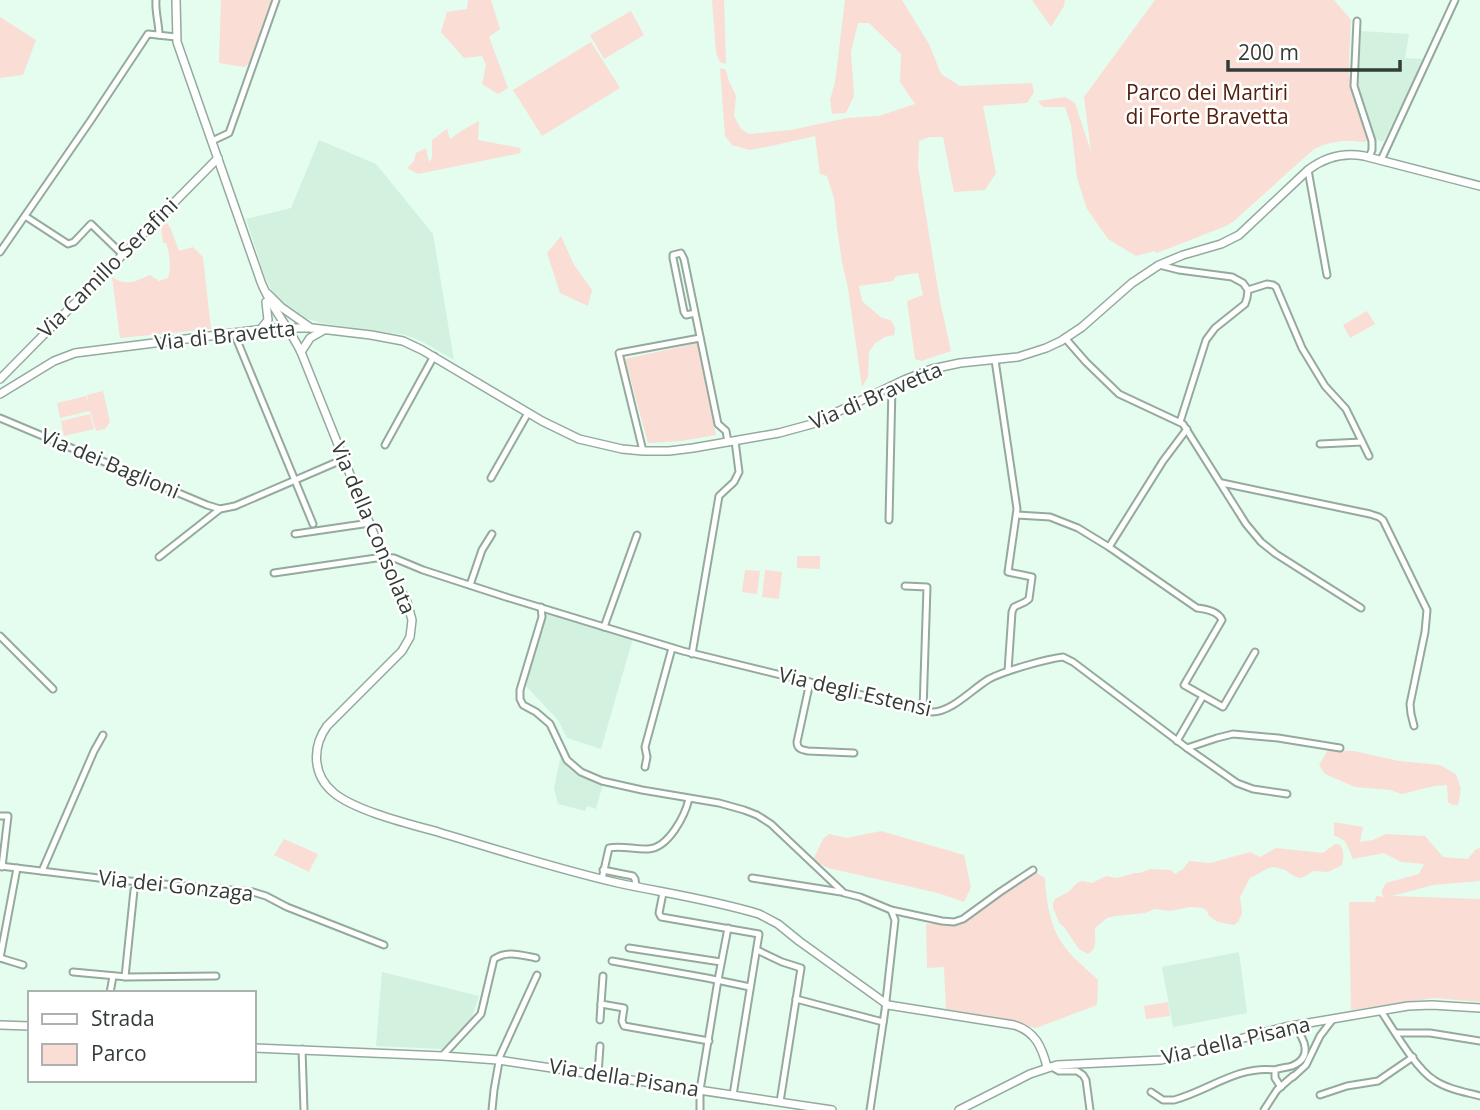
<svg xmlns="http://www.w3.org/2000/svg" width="1480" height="1110" font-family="'Open Sans',sans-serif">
<rect width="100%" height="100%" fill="#e5fdef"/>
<g fill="#d2f1df">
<path d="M1361 31 1409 34 1405 58 1425 59 1383 142 1376 139 1358 92Z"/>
<path d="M319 140 376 164 433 234 454 360 421 341 405 335 321 323 304 318 283 303 271 289 265 277 246 219 291 208Z"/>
<path d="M546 611 633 638 601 749 567 738 558 720 526 686Z"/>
<path d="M561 755 578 773 603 784 596 809 587 806 585 811 558 804 554 788Z"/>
<path d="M1239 952 1247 1013 1173 1027 1162 967Z"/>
<path d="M382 972 479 996 470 1023 442 1049 376 1046Z"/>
</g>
<g fill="#faddd4">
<path d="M221 0H272L249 64 244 67 219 63Z"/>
<path d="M468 0H491L500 29 489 37 508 88 498 94 482 84 486 65 482 56 464 58 441 32 447 12 467 9Z"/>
<path d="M712 0H724L726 64 720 62 716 53Z"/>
<path d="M845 0H902L929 44 941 74 960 86 1032 83 1034 92 1027 103 983 106 996 173 985 190 954 192 943 137H929L919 141 918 167 940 301 951 351 921 361 915 359 907 301 923 295 918 273 896 276 893 281 859 286 862 301 882 318 891 320 895 328 894 335 885 337 875 343 869 352 868 377 862 387 848 288 842 262 837 228 834 198 827 176 820 174 815 136 771 146 749 150 732 145 725 136 720 69 722 68 726 70 728 79 736 96 734 116 741 129 749 134 791 130 847 118 879 116 915 104 900 82 901 54 869 23H858L851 52 854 96 846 113 832 114 830 100 835 82Z"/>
<path d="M1032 0H1065L1064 6 1051 27Z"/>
<path d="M1155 0H1334L1351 20C1350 44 1347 69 1352 93 1356 108 1368 123 1367 140L1365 142C1345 140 1333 140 1314 149L1234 221 1226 226 1157 253 1154 251 1136 256 1108 239 1087 209 1077 178 1071 125 1065 107H1043L1038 101 1065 97 1075 103 1091 152 1084 97Z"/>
<path d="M631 11 644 35 604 59 590 35Z"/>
<path d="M0 17 36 40 23 75 0 78Z"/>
<path d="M591 42 620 88 542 136 513 90Z"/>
<path d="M479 121 478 140 520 148 521 153 418 174 407 168 414 161 416 153 426 148 429 162 432 158V140L447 129 450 139 461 131Z"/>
<path d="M166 222 170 227 179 251 193 247 203 257 211 329 120 338 112 277C127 287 136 281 150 275L159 281 168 278C172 268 169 251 166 243H163L161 227Z"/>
<path d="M561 236 574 265 592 290 588 306 560 293 547 253Z"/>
<path d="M1367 311 1375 324 1350 338 1343 325Z"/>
<path d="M698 343 716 435 681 441 648 443 625 359Z"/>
<path d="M103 391 110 422 105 429 96 431 90 411 60 418 57 403 86 396 89 404 87 395Z"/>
<path d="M90 414 94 429 64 436 61 421Z"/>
<path d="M797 556H820V569L797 568Z"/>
<path d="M745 570 760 571 757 594 742 592Z"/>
<path d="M765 570 782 572 779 599 762 597Z"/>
<path d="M1328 750 1354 751 1399 761 1440 765 1456 774 1461 789 1458 805H1453L1448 802 1447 785 1434 786 1402 794 1390 790 1355 787 1325 774 1319 765Z"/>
<path d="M1334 822 1363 827 1360 842 1373 840 1386 834 1425 836 1443 857 1468 859 1476 849 1480 848V881L1433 885 1392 896 1480 899V1002L1434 998 1351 1010 1349 902H1375L1376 896 1385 897 1382 895V890L1386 883 1419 874 1424 864 1401 862 1384 853 1353 859 1345 841 1334 835Z"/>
<path d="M881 831 964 855 971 887 964 902 938 893 828 868 813 860 823 839 829 834 847 838Z"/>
<path d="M284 839 318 854 309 872 274 855Z"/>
<path d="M1335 844 1340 845C1344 851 1344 858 1342 865L1328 872 1313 871 1304 877 1299 878 1294 876 1285 870 1274 867 1269 868 1250 878 1240 897 1242 913 1238 922 1234 925 1218 922 1209 916 1207 911 1203 908 1190 907 1170 911 1155 909 1145 913 1115 916 1107 918 1095 928C1094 939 1099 947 1088 954L1079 949 1064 927 1060 924 1053 908V903L1055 899 1068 892 1077 883 1082 881 1092 883 1106 876 1117 878 1135 873H1140L1150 869 1171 870 1175 874 1183 869 1189 861 1210 863 1250 852 1260 857 1276 848 1323 853Z"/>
<path d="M1033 873H1037L1045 878C1046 899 1050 926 1062 943 1071 957 1086 968 1098 980L1097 1005 1036 1028 1003 1019 946 1009 944 967 927 968 926 924 965 923 1018 881Z"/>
<path d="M1168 1002 1170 1016 1146 1019 1144 1006Z"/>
</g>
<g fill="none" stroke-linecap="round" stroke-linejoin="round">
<g stroke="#94aa9d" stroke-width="9">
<g id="street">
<path d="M156 0C155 12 159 23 159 35"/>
<path d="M1357 21 1354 86 1372 141V150L1369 157"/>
<path d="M212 141 229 133 276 0"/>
<path d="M1381 160 1455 0"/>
<path d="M1308 170 1327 275"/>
<path d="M25 216 68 244 74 242 91 224 122 254"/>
<path d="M0 252 91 120 148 34 176 37"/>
<path d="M1159 265 1179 270 1232 277 1243 283 1248 290 1247 298 1245 304 1215 328 1206 340 1180 422"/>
<path d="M1248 290 1267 284 1273 285 1276 287 1302 348 1325 386 1346 409 1369 456"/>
<path d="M695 313 686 315 684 312 673 258V255L681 253 684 259 718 424 726 431 728 442"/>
<path d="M234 333 313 524"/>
<path d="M1065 338 1086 362 1119 394 1183 424 1246 524 1261 542 1276 554 1361 608"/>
<path d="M995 360 1017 509 1008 572 1032 577 1029 599 1025 602 1014 607 1012 612 1008 671"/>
<path d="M0 418 207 505 220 509"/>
<path d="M1320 444 1362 442"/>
<path d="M385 445 434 356"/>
<path d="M643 451 619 353 700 338"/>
<path d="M491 478 528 413"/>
<path d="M1222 483 1370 514 1379 517 1383 520 1427 610 1425 632 1410 704 1411 714 1414 726"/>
<path d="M1017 515 1050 517 1078 528 1109 547 1197 608C1206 609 1218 611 1222 620L1184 685 1223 707 1255 652"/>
<path d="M889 520 892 386"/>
<path d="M295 534 370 523"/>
<path d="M1109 547 1163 461 1187 429"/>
<path d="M159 557 220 509 235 506 344 459"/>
<path d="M274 573 383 557 394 558 423 570 506 597 683 651 932 712C952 712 972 689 989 679 1004 671 1046 659 1063 657L1073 662 1187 748 1217 738 1233 734 1278 738 1340 748"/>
<path d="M470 585 482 550 492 534"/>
<path d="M905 586 927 587 923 710"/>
<path d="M541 607 542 617 520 690V699L523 705 536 712 550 724 567 760 581 772 602 781 642 790 719 803 744 810 757 815 771 824 844 893 860 897 891 910 942 921 954 922 963 919 1000 892 1033 870"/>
<path d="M604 627 637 535"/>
<path d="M0 636 53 689"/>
<path d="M692 654 719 496 734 482 739 472 735 441"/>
<path d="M810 682 797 742C797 749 802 750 808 751L854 753"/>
<path d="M1177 741 1203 696"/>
<path d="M1187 748 1237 783 1253 789 1287 794"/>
<path d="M645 767 647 757 645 747 672 648"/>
<path d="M0 816H8L2 867"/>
<path d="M0 866 107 879 253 892 266 896 287 907 384 945"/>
<path d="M603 870 633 876 635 879 636 886"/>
<path d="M42 871 94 751 103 735"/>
<path d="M752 878 841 892"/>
<path d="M602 879 609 848C622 845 635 850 648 849 669 848 685 815 689 799"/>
<path d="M663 893 659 913 661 917 759 934 733 1095"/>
<path d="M629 948 721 962"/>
<path d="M757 950 782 962 801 968 780 1102"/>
<path d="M0 958 17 868"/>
<path d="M0 958 23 965"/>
<path d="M612 961 707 978 750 987"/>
<path d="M73 972 127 977 216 976"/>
<path d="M603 976 601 1004 624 1008 622 1021 624 1026 709 1041"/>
<path d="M125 977 134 890"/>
<path d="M110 993 113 976"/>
<path d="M796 999 883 1022"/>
<path d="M1381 1011C1393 1029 1416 1069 1434 1080 1447 1089 1465 1092 1480 1096"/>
<path d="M600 1020 601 1004"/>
<path d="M1396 1033H1430L1480 1041"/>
<path d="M302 1049 304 1110"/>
<path d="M442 1056 481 1014 494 959C507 950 521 955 536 958"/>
<path d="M1050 1066 1059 1071H1077L1083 1075 1086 1080 1090 1110"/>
<path d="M598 1074 600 1046"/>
<path d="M1293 1077 1306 1065 1320 1036 1333 1019"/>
<path d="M1281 1087 1275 1078V1070C1281 1067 1286 1068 1292 1066 1314 1057 1304 1038 1294 1026"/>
<path d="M1151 1092 1163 1100H1174C1208 1091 1238 1065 1275 1070"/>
<path d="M1320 1095 1347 1086 1378 1081 1413 1057"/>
<path d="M492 1110 494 1090 500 1056 537 975"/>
<path d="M700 1110V1090L718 980 728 928"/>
<path d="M870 1110 885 1010 895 920 891 910"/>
<path d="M1264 1110 1277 1090 1293 1076"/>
</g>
</g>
<g stroke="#94aa9d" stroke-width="10">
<g id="secondary">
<path d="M176 0 177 42 261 282C271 308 289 327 301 352L383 557 407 602 412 620 410 637 402 651 327 726C312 747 312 775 334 793 356 811 409 824 438 832 498 850 557 869 618 883 665 893 713 900 759 914L778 924 799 941 888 1005 1014 1025C1035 1031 1042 1047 1047 1067"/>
<path d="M268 294 281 307 311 328"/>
<path d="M261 329 268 320 266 302"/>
<path d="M301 352 310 338 324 330"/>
<path d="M0 379 218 158"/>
<path d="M0 394 54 361 75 353 273 328H312L371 335 403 341 422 350 542 421 579 439 622 449 643 451H669L693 448 779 433 812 424 904 380 932 369 960 363 1018 357 1046 348 1061 341 1082 327 1132 283 1159 265 1183 255 1221 244 1239 235 1308 170C1325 157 1343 152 1364 156L1480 186"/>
<path d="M0 1025 30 1026"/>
<path d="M254 1048 442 1056 498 1060 832 1110"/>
<path d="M959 1110 1030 1074 1057 1065 1161 1060 1285 1027 1408 1006 1432 1005 1480 1008"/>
</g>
</g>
<use href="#street" stroke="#fff" stroke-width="5"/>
<use href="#secondary" stroke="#fff" stroke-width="7"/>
</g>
<g text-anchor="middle" stroke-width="5" stroke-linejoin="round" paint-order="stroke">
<g font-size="21" fill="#54200d" stroke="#fff">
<text x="1207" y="100">Parco dei Martiri<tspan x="1207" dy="24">di Forte Bravetta</tspan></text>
</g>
<g font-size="21" fill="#333c37" stroke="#fff">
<text transform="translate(108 268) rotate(-45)" y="7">Via Camillo Serafini</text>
<text transform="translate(225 336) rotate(-6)" y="7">Via di Bravetta</text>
<text transform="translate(876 396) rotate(-23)" y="7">Via di Bravetta</text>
<text transform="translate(110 464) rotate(23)" y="7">Via dei Baglioni</text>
<text transform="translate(373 528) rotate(67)" y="7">Via della Consolata</text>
<text transform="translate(855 692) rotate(13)" y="7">Via degli Estensi</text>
<text transform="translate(176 886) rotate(6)" y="7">Via dei Gonzaga</text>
<text transform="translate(1236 1041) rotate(-13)" y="7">Via della Pisana</text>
<text transform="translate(624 1078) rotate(9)" y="7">Via della Pisana</text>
</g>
</g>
<rect x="28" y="991" width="228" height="91" fill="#ffffff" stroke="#adb1af" stroke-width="2"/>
<rect x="42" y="1014" width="35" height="10" fill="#ffffff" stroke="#adb1af" stroke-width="2"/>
<text x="91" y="1026" font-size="21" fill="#333c37">Strada</text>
<rect x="42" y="1044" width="35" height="21" fill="#faddd4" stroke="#adb1af" stroke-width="2"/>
<text x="91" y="1061" font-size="21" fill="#333c37">Parco</text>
<path d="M1228 60v10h172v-10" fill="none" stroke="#333c37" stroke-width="3.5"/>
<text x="1238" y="60" font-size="21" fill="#333c37" stroke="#ffffff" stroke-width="5" paint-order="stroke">200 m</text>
</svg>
